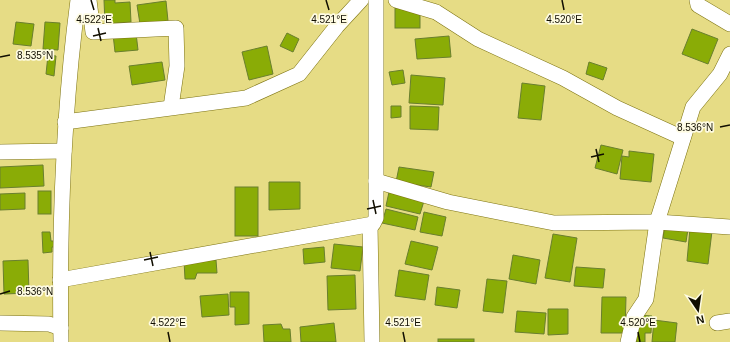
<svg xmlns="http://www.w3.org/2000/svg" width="730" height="342" font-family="Arial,sans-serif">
<rect width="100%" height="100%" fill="#e6dc85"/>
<g fill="#8aac06" stroke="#697f2e">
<path d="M104 0H115V3L130 2 131 22 105 24Z"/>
<path d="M166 1 168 21 140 24 137 5Z"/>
<rect x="395" y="8" width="25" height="20"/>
<path d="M16 22 34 24 31 46 13 44Z"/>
<path d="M45 22 60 23 58 50 43 49Z"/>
<path d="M692 29 718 39 708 64 682 54Z"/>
<path d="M136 33 138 50 115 52 113 34Z"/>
<path d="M287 33 299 39 293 52 280 46Z"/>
<path d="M449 36 451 57 417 59 415 39Z"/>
<path d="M267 46 273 74 249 80 242 52Z"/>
<path d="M48 55 56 56 54 76 46 74Z"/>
<path d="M162 62 165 80 132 85 129 66Z"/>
<path d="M589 62 607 68 603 80 586 74Z"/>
<path d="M403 70 405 83 392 85 389 72Z"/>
<path d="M411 75 445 78 443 105 409 103Z"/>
<path d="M522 83 545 86 541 120 518 118Z"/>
<path d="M391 106H401V117L391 118Z"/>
<path d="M410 106 439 107 438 130 410 129Z"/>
<path d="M601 145 623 150 617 174 595 168Z"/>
<path d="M629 151 654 154 651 182 620 179 622 156 629 157Z"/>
<path d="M43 165 44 186 0 188V167Z"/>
<path d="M399 167 434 172 431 187 396 182Z"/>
<path d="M269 182H300V209L269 210Z"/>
<rect x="235" y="187" width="23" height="49"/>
<rect x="38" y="191" width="13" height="23"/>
<path d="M389 192 424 201 420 214 386 206Z"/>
<path d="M25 193V209L0 210V194Z"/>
<path d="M386 209 418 217 415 230 382 223Z"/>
<path d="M424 212 446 217 442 236 420 232Z"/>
<path d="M665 225 688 229 686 242 663 238Z"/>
<path d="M690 228 712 231 708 264 687 261Z"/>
<path d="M42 232H50L51 241H57L58 247H52V252L43 253Z"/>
<path d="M553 234 577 238 570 282 545 278Z"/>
<path d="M411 241 438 247 432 270 405 264Z"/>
<path d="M334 244 363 247 360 271 331 268Z"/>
<path d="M324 247 325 262 304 264 303 249Z"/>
<path d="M513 255 540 260 536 284 509 279Z"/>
<path d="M28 260 29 293 4 294 3 261Z"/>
<path d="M216 260 217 273H197L195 279H185L184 261Z"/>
<path d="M576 267 605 269 603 288 574 286Z"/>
<path d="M399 270 429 275 425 300 395 296Z"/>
<path d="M355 275 356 309 328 310 327 276Z"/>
<path d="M487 279 507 281 503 313 483 311Z"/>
<path d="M437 287 460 290 457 308 435 305Z"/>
<path d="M230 292H249V324L235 325V307H230Z"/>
<path d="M228 294 229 315 202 317 200 296Z"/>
<path d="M602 297H626L625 333H601Z"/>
<path d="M548 309H568V334L548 335Z"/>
<path d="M517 311 546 313 544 334 515 332Z"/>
<path d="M637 315 652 316 651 333H645V342H636Z"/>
<path d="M654 320 677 323 675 342H652Z"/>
<path d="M334 323 336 342H301L300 327Z"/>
<path d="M281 324 283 329H290L291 342H264L263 325Z"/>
<rect x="438" y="339" width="36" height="3"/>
</g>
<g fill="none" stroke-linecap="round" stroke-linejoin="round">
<g stroke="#7d7311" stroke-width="16">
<g id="minor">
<path d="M89 0 93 32 176 28 177 66 171 107"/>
<path d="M396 0 436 12 478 39 563 78 617 108 683 138"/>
<path d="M697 0 698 5 730 24"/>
<path d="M65 122 246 98 299 74 337 26 361 0"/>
<path d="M0 152 64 151"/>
<path d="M376 181 448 202 554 223 657 222 730 227"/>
<path d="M370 225 372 342"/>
<path d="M60 280 373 224 376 218V0"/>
<path d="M0 323 49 324 61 328"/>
<path d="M717 323 730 321"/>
<path d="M61 342C59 228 63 114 78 0"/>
<path d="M628 342 634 317 646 299 657 222 693 107 720 74 730 54"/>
</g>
</g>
<use href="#minor" stroke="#fff" stroke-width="15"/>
</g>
<path fill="none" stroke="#110e00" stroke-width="1.5" d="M91 0 94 10M326 0 329 10M562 0 564 10M98 28 101 41M93 36 106 33M0 57 10 55M720 127 730 125M596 149 599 162M591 157 604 154M373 200 376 214M367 209 381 206M150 252 153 266M144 260 158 257M0 294 10 291M168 332 170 342M403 332 405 342M638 332 640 342"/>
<g font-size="10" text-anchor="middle" fill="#110e00" stroke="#fefbe2" stroke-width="3.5" stroke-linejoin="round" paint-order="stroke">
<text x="94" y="23">4.522°E</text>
<text x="329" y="23">4.521°E</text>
<text x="564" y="23">4.520°E</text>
<text x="35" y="59">8.535°N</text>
<text x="695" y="131">8.536°N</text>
<text x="35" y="295">8.536°N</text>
<text x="168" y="326">4.522°E</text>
<text x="403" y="326">4.521°E</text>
<text x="638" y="326">4.520°E</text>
</g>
<g transform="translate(698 310) rotate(167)" stroke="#fefbe2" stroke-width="3" paint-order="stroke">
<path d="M0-3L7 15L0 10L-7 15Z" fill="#110e00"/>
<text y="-6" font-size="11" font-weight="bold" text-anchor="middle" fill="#110e00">N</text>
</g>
</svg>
